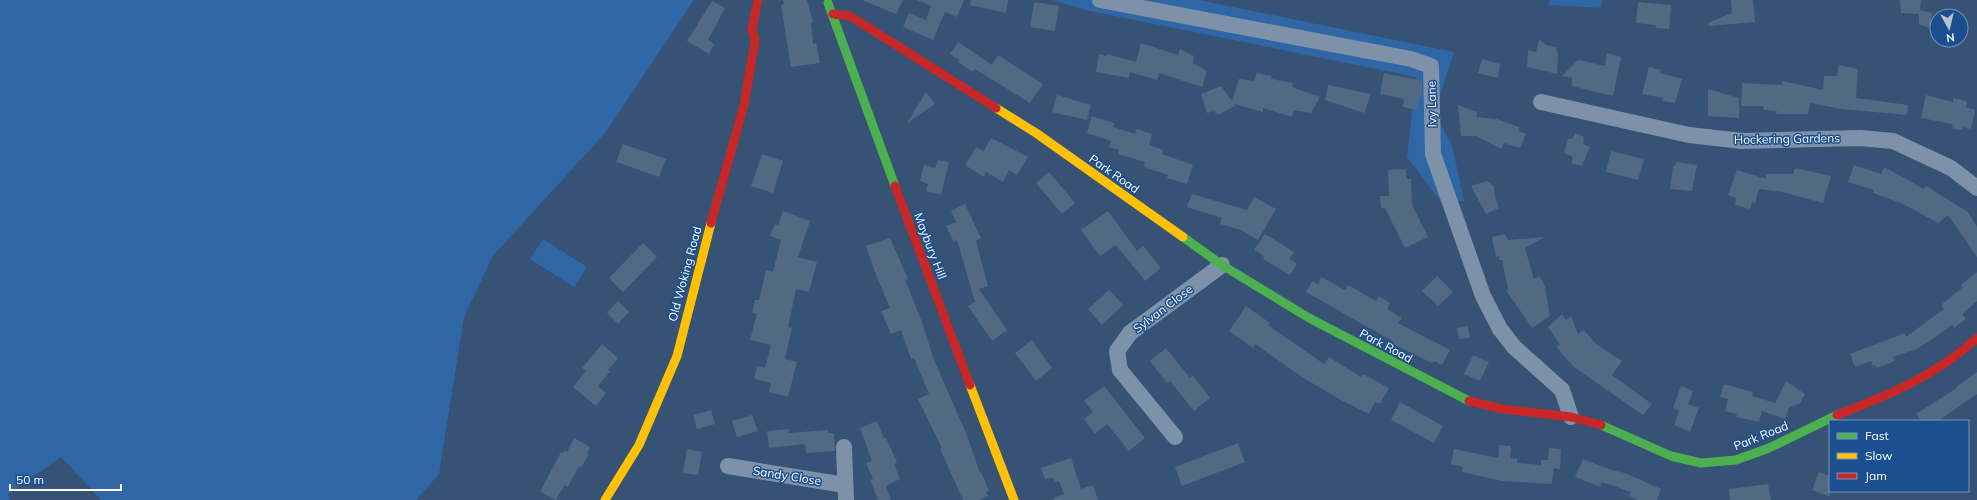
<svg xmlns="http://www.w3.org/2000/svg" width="1977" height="500" font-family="Mulish,sans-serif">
<rect width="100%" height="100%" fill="#365274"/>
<g fill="#2f66a5">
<path d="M0 0H694L606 132 493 256 464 317 439 474 416 500H101L61 457 8 494 10 500H0Z"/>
<path d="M1051 0H1199L1454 52 1439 98 1441 125 1452 145 1464 201 1442 203 1407 157 1416 77 1090 11Z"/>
<path d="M1549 0H1602L1601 8 1549 5Z"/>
<path d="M543 239 587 267 574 287 530 259Z"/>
</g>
<g fill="#526984">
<path d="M783 0H807L813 22 811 23 813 44 816 43 820 63 791 67 781 5 784 4Z"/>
<path d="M862 0H903L896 14Z"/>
<path d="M917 0H964L957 17 945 12 933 40 903 27 909 13 926 20 931 6Z"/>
<path d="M971 0H1008L1006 13 970 5Z"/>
<path d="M1731 0H1753L1755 22 1709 26 1708 23 1732 13Z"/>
<path d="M1900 0H1921L1920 10 1932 13 1930 28 1919 24V14L1901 13Z"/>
<path d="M712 1 725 8 708 40 714 44 709 54 687 41Z"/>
<path d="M1034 2 1059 6 1055 31 1030 27Z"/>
<path d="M1638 2 1671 5 1669 29 1656 28V25L1636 23Z"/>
<path d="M1539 39 1546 45 1556 47 1558 53 1557 74 1527 67 1528 50 1536 52Z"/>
<path d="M958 42 992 65 998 55 1043 84 1030 103 975 69 973 72 958 62 960 60 950 54Z"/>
<path d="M1141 43 1178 55 1180 49 1194 56 1193 63 1207 71 1202 87 1159 73 1157 80 1130 72 1129 78 1096 72 1099 54 1106 56 1107 54 1136 62Z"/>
<path d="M1607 53 1621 57 1613 96 1572 86V78L1562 76 1578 60 1605 66Z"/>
<path d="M1482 59 1500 64 1498 78 1478 73Z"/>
<path d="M1839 65 1858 69 1856 98 1908 105 1907 115 1841 109 1810 103 1808 114H1776L1777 111 1764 110 1763 106H1741L1742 83 1782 85V81L1823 90 1824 76H1837Z"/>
<path d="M1649 67 1661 70 1660 73 1682 79 1675 103 1662 101 1663 98 1642 94Z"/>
<path d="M1257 73 1272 76 1271 79 1293 83 1292 87 1320 97 1311 113 1294 110 1292 117 1263 108V112L1234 104 1235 106 1218 115 1214 111 1207 113 1201 94 1221 86 1232 101 1239 79 1254 81Z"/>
<path d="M1384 73 1422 81V97L1419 98 1417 110 1403 107 1404 99 1380 94Z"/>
<path d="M1328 85 1371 94 1364 113 1325 100Z"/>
<path d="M1708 89 1739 98V118L1708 116Z"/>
<path d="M926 92 935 104 907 123Z"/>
<path d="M1057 95 1091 105 1087 120 1052 112Z"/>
<path d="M1926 95 1953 102V98L1967 101 1966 107 1975 110 1971 129 1963 127 1962 130 1953 129 1952 124 1921 118Z"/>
<path d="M1458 105 1477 112V117L1497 119 1519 127V131L1526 134 1520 148 1504 143 1501 149 1476 136H1461Z"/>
<path d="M1092 116 1114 123 1113 127 1135 134 1137 129 1152 134 1149 145 1163 150 1162 154 1193 165 1187 184 1167 178 1168 175 1144 167 1145 162 1118 154 1119 150 1109 147 1111 141 1087 133Z"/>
<path d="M1575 133 1584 137 1583 144 1590 147 1582 166 1571 163 1573 157 1564 153 1568 139H1572Z"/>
<path d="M991 138 1028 157 1017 175 1009 170 1003 182 986 172 984 177 965 165 976 147 984 151Z"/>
<path d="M623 144 666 159 659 177 616 162Z"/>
<path d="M1611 151 1644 159 1638 180 1606 172Z"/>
<path d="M762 154 783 161 773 193 751 186Z"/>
<path d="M938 160 949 162 941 195 926 191 928 184 920 181 924 165 935 168Z"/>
<path d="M1677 162 1697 165 1692 191 1670 189 1673 166H1675Z"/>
<path d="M1854 165 1881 174 1884 167 1924 189 1926 186 1968 212 1977 227V257L1948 215 1938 223 1903 204 1873 193 1874 190 1848 182Z"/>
<path d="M1795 168 1831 176 1823 203 1782 192 1759 189 1755 203 1752 202 1750 209 1735 205 1736 198 1728 195 1737 170 1766 179V174H1793Z"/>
<path d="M1406 169V179H1411L1412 205 1428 237 1405 248 1385 208H1381L1380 196H1389L1388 170Z"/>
<path d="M1049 172 1075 203 1062 214 1036 183Z"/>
<path d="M1487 181 1494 186 1495 197 1499 208 1486 214 1471 186Z"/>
<path d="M1192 194 1247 210 1254 197 1276 209 1258 240 1241 230 1220 224 1222 218 1187 207Z"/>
<path d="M965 204 981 238 976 241 988 286 979 289 1007 330 992 341 968 306 975 302 957 240 954 242 946 226 956 222 951 211Z"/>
<path d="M783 211 810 221 798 257 817 262 809 292 796 289 788 327 792 328 785 359 797 362 788 397 769 392 771 383 754 379 757 366 765 368 771 345 750 340 757 314 752 313 755 300H759L766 270 773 272 781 240 770 236 775 224 778 225Z"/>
<path d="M1108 211 1137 251 1143 246 1161 268 1145 281 1116 245 1100 256 1081 230Z"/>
<path d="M1265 234 1294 252 1289 259 1297 264 1290 275 1263 259 1264 256 1254 250Z"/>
<path d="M1505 234 1508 240 1545 237 1525 248 1534 279 1540 276 1545 287 1550 316 1532 328 1506 290 1508 289 1502 260H1499V256L1496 257 1492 237Z"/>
<path d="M890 238 908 279 905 280 922 322 934 360 966 433 980 473 981 472 989 491 986 492 988 496 979 500H963L940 449 942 448 918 399 929 394 914 358 911 359 901 330 891 334 881 311 890 308 876 275 866 246Z"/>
<path d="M643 243 657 257 623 292 609 278Z"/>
<path d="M1977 272V301L1962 314 1966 319 1954 328 1952 325 1933 339 1916 349 1893 357 1895 361 1877 368 1876 365 1873 366 1871 361 1855 367 1850 354 1905 333 1906 337 1944 309 1941 305 1963 287 1961 285Z"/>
<path d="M1437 276 1453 292 1438 306 1422 291Z"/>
<path d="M1321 277 1345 290 1348 285 1376 301 1379 296 1390 303 1387 309 1402 318 1398 323 1450 350 1442 365 1434 361 1432 363 1393 344 1394 342 1306 292 1312 281 1318 284Z"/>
<path d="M1109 290 1123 305 1102 325 1088 309Z"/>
<path d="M618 301 629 312 618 324 607 313Z"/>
<path d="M1246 306 1270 323 1268 325 1324 364 1329 357 1361 377 1363 374 1389 388 1380 404 1375 402 1369 414 1339 399 1302 377 1255 344 1253 348 1229 331Z"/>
<path d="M1562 314 1566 320 1571 316 1578 334 1584 330 1596 344 1622 361 1612 375 1652 404 1643 415 1574 367 1556 347 1560 345 1548 327Z"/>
<path d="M1468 326 1470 338 1459 339 1457 328Z"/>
<path d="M1032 340 1052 368 1036 381 1015 353Z"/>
<path d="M602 344 618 358 608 370 610 372 598 386 606 393 596 406 573 387 586 371 582 368Z"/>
<path d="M1166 348 1190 378 1192 375 1210 398 1194 411 1170 381 1167 383 1150 361Z"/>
<path d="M1473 355 1489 362 1480 381 1464 374Z"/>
<path d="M1977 372V394L1938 421H1921L1916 414 1957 388 1956 387Z"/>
<path d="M1786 381 1805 394 1800 403 1789 408 1785 419 1762 411 1759 422 1736 417 1737 414 1725 411 1728 399 1720 397 1724 384 1753 392 1752 396 1775 403Z"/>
<path d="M1104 386 1145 438 1129 451 1107 424 1095 434 1084 419 1093 412 1084 401Z"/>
<path d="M1681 386 1693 391 1688 404 1699 408 1690 432 1674 425 1679 411 1673 408Z"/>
<path d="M1400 402 1443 426 1434 443 1391 420Z"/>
<path d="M711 410 715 424 697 429 693 415Z"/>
<path d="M752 415 758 431 737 437 732 421Z"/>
<path d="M877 421 884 439 886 438 897 462 894 464 900 479 886 486 891 500H878L870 480 873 479 866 463 872 461 860 428Z"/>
<path d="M789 429V433L828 430V433H834L835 451 806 453 805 444 769 448 767 431Z"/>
<path d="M574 438 590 447 587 453 589 454 581 468 579 466 568 487 565 485 556 500 540 492 561 452 563 453 565 450 567 452Z"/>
<path d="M1238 443 1245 462 1182 486 1175 467Z"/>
<path d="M1499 445 1511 446 1510 458 1517 459V463L1541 465V460H1548L1549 448 1561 449 1560 470 1554 468 1552 484 1502 481 1462 472 1463 467 1451 464 1454 449 1498 458Z"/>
<path d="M687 449 702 452 698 475 683 473Z"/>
<path d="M1071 458 1081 489 1093 485 1098 500H1054V498L1064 494 1059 481 1055 482 1053 477 1045 479 1041 468Z"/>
<path d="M1583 459 1611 470 1625 473 1661 489 1657 500H1638L1629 496 1631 492 1602 482 1600 487 1575 477Z"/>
<path d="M1819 472 1830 476V497L1812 490Z"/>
<path d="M1768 484 1771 500H1730L1729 489Z"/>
</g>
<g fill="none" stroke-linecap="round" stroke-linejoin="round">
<g stroke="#7d92a8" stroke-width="16">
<path d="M1100 0 1411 59 1431 66 1433 154 1483 296 1500 329 1514 347 1562 390 1571 417"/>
<path d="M1541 102 1689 135 1742 141 1860 138 1893 141 1951 168 1977 188"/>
<path d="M1175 437 1120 370 1117 351 1130 333 1222 265"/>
<path d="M844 447 846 500"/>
<path d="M728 466 845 485"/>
</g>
<g stroke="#4caf50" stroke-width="9">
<path d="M828 3 895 186"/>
<path d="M1183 237 1222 265 1309 318 1469 401"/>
<path d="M1601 425 1671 456 1701 463 1736 460 1769 448 1837 415"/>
</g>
<g stroke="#ffc107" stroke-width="9">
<path d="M996 108 1036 133 1183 237"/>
<path d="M970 385 1014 500"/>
<path d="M605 500 639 445 677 356 711 223"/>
</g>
<g stroke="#c62828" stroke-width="9">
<path d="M833 14 850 16 996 108"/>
<path d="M895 186 970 385"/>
<path d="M711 223 744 105 755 41 752 28 758 0"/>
<path d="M1469 401 1503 409 1571 417 1601 425"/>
<path d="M1837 415C1887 396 1937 375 1977 338"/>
</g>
</g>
<g text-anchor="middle" stroke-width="3" stroke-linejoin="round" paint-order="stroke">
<g font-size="12" fill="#fff" stroke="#1b4f8f">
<text transform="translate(1432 104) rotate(-91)" y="4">Ivy Lane</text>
<text transform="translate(1787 139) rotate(-1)" y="4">Hockering Gardens</text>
<text transform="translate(1114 174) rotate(35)" y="4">Park Road</text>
<text transform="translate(930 246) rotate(69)" y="4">Maybury Hill</text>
<text transform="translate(685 274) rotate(-75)" y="4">Old Woking Road</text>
<text transform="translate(1163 309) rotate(-37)" y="4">Sylvan Close</text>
<text transform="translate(1386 346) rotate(28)" y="4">Park Road</text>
<text transform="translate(1761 436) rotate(-22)" y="4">Park Road</text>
<text transform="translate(787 476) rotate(9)" y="4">Sandy Close</text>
</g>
</g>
<rect x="1829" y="420" width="140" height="72" fill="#1b4f8f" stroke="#7695bc"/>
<rect x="1837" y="433" width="20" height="6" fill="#4caf50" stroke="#7695bc"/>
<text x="1865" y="440" font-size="12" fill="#ffffff">Fast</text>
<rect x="1837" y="453" width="20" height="6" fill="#ffc107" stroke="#7695bc"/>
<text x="1865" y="460" font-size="12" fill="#ffffff">Slow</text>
<rect x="1837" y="473" width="20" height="6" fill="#c62828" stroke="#7695bc"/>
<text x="1865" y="480" font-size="12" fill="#ffffff">Jam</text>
<g transform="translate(1949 28) rotate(172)"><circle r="19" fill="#1b4f8f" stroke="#7695bc"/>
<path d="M0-3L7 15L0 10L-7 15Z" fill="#b9c2ce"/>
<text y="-6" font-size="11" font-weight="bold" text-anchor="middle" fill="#ffffff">N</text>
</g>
<path d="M10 484v6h111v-6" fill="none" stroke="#ffffff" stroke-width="2"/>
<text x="16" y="484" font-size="12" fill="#ffffff" stroke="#1b4f8f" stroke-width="3" paint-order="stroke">50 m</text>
</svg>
